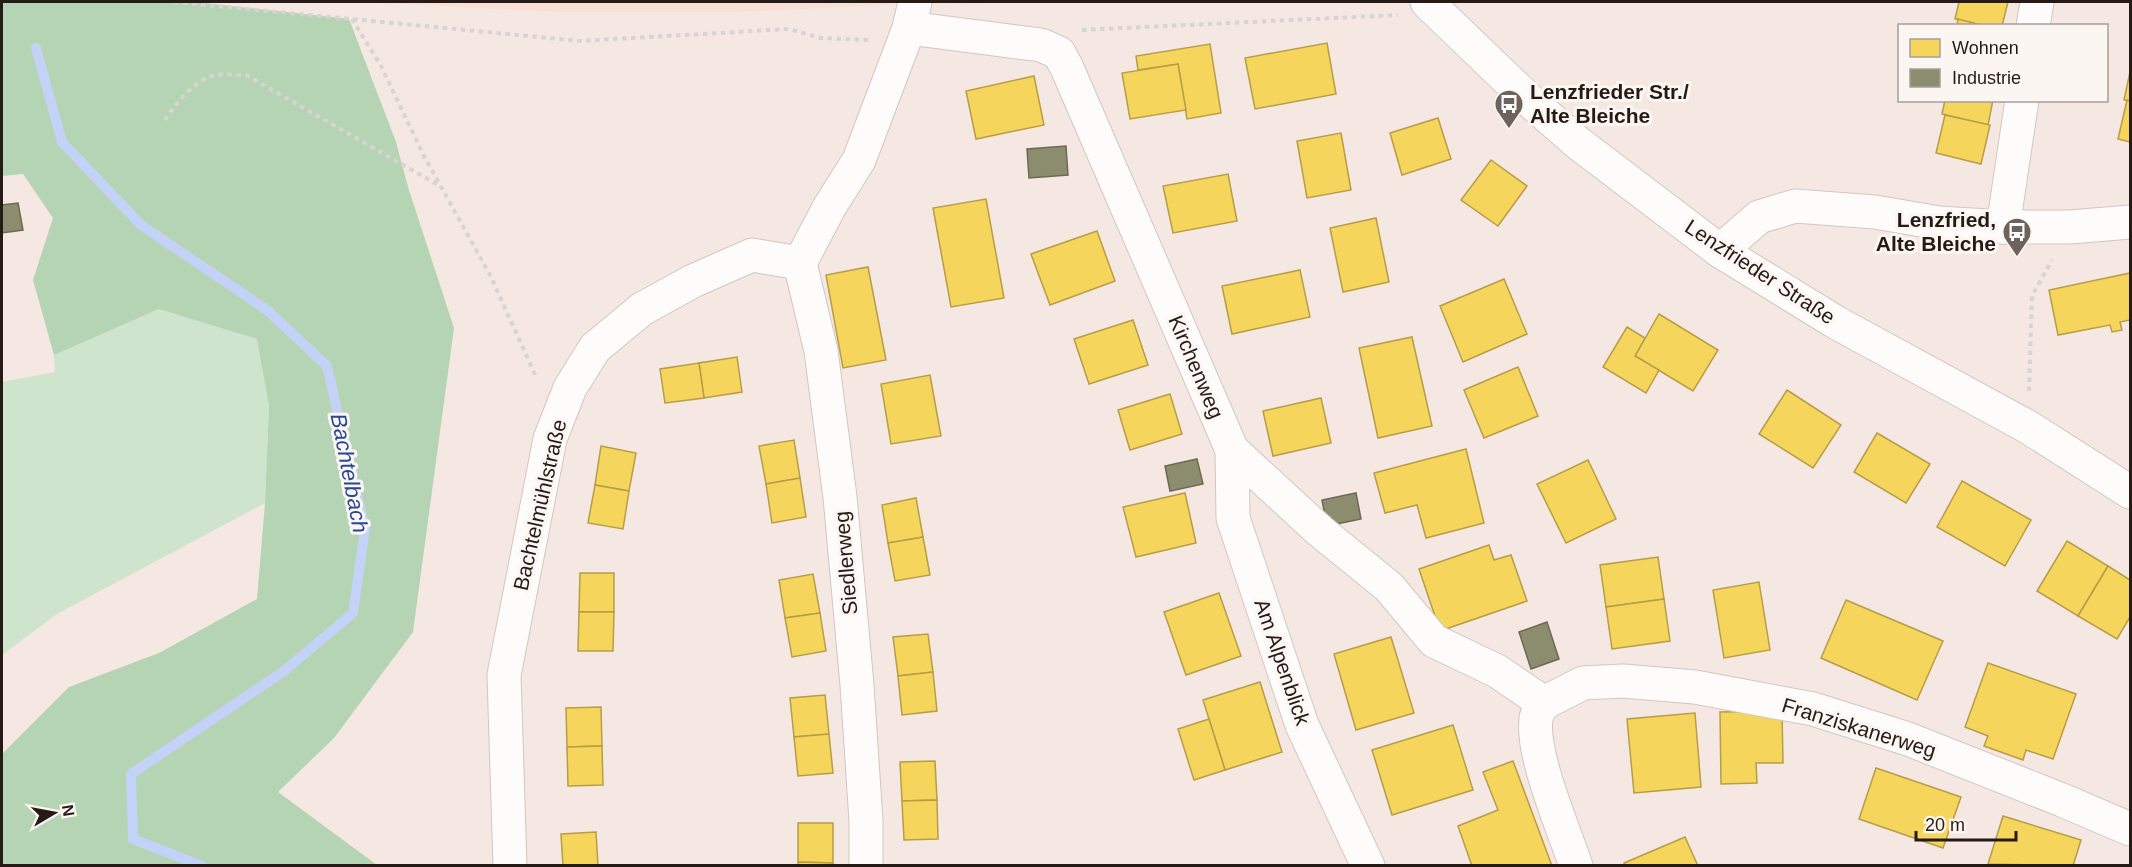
<svg xmlns="http://www.w3.org/2000/svg" width="2132" height="867" font-family="Helvetica,sans-serif">
<rect width="100%" height="100%" fill="#f5e8e2"/>
<path fill="#fadfd4" d="M359 2H1045L881 5 734 12H562Z"/>
<path fill="#cfe4cc" d="M159 309 258 339 269 406 265 503 57 614 2 655V382L55 372 54 355Z"/>
<path fill="#b4d4b4" d="M2 2H196L349 19 396 142 408 187 454 328 413 632 334 738 278 792 377 865H2V754L69 687 159 653 257 599 265 503 269 406 257 339 159 309 54 355 33 280 53 218 23 174 2 176Z"/>
<g fill="#f6d55c" stroke="#b79d47" stroke-width="1.5">
<path d="M1959 2H2008L2002 26H1985L1955 19Z"/>
<path d="M1958 19 1985 26H1957Z"/>
<path d="M1327 43 1336 94 1255 109 1245 58Z"/>
<path d="M1210 44 1221 113 1187 119 1178 64 1138 70 1136 56Z"/>
<path d="M1178 64 1186 110 1130 119 1122 73Z"/>
<path d="M2130 72V101L2124 100Z"/>
<path d="M1034 76 1044 125 976 139 966 91Z"/>
<path d="M1945 100H1993L1988 125 1942 114Z"/>
<path d="M2127 100 2130 101V142L2118 139Z"/>
<path d="M1945 115 1990 125 1981 164 1936 153Z"/>
<path d="M1438 118 1451 159 1402 175 1390 133Z"/>
<path d="M1341 133 1351 190 1307 198 1297 141Z"/>
<path d="M1491 160 1527 186 1498 226 1461 200Z"/>
<path d="M1228 174 1237 221 1173 233 1163 186Z"/>
<path d="M986 199 1004 298 951 307 933 208Z"/>
<path d="M1376 218 1389 282 1343 292 1330 228Z"/>
<path d="M1097 231 1115 281 1050 305 1031 254Z"/>
<path d="M868 267 886 360 843 368 826 275Z"/>
<path d="M1300 270 1310 317 1232 334 1222 286Z"/>
<path d="M2130 273V320L2120 322 2122 330 2112 332 2110 325 2058 335 2049 290Z"/>
<path d="M1504 279 1527 334 1463 362 1440 306Z"/>
<path d="M1659 314 1718 350 1693 391 1635 356Z"/>
<path d="M1133 320 1148 365 1089 384 1074 339Z"/>
<path d="M1627 327 1645 338 1635 356 1659 370 1646 393 1603 367Z"/>
<path d="M1412 337 1432 426 1378 438 1359 348Z"/>
<path d="M737 357 742 392 704 398 699 363Z"/>
<path d="M699 363 704 398 665 403 660 369Z"/>
<path d="M1518 367 1538 416 1484 438 1464 390Z"/>
<path d="M930 375 941 436 891 444 881 384Z"/>
<path d="M1787 390 1841 425 1813 468 1759 434Z"/>
<path d="M1170 394 1182 434 1130 450 1118 410Z"/>
<path d="M1321 398 1331 443 1273 456 1263 411Z"/>
<path d="M1877 433 1930 464 1906 503 1854 472Z"/>
<path d="M794 440 800 478 766 484 759 446Z"/>
<path d="M601 446 636 453 629 491 595 485Z"/>
<path d="M1466 449 1484 523 1426 538 1417 505 1385 513 1374 473Z"/>
<path d="M1588 460 1616 519 1566 543 1537 484Z"/>
<path d="M800 478 806 517 772 523 766 484Z"/>
<path d="M1962 481 2031 520 2005 566 1937 527Z"/>
<path d="M595 485 629 491 623 529 588 523Z"/>
<path d="M1185 493 1196 543 1136 557 1123 507Z"/>
<path d="M916 498 923 537 888 543 882 505Z"/>
<path d="M923 537 930 575 895 581 888 543Z"/>
<path d="M2067 541 2108 566 2078 616 2037 591Z"/>
<path d="M1489 545 1494 560 1511 555 1527 601 1440 631 1419 569Z"/>
<path d="M1658 557 1664 599 1606 607 1600 565Z"/>
<path d="M2108 566 2130 580V617L2117 639 2078 616Z"/>
<path d="M580 573H614V612H579Z"/>
<path d="M813 574 820 613 785 618 779 580Z"/>
<path d="M1759 582 1770 650 1724 658 1713 590Z"/>
<path d="M1219 593 1241 656 1186 675 1164 612Z"/>
<path d="M1664 599 1670 641 1612 649 1606 607Z"/>
<path d="M1846 600 1943 641 1917 700 1821 658Z"/>
<path d="M579 612H614L613 651H578Z"/>
<path d="M820 613 826 651 792 657 785 618Z"/>
<path d="M928 634 933 672 898 676 893 637Z"/>
<path d="M1391 637 1414 713 1356 730 1334 654Z"/>
<path d="M1988 663 2076 694 2053 759 2026 750 2023 760 1984 746 1988 736 1965 727Z"/>
<path d="M933 672 937 711 902 715 898 676Z"/>
<path d="M1260 682 1282 752 1225 770 1203 700Z"/>
<path d="M825 695 829 734 794 737 790 698Z"/>
<path d="M601 707 602 746 567 747 566 708Z"/>
<path d="M1782 711 1783 763H1756L1757 783 1721 784 1720 712Z"/>
<path d="M1695 713 1701 787 1634 793 1627 719Z"/>
<path d="M1209 719 1225 770 1194 780 1178 729Z"/>
<path d="M1453 725 1473 790 1392 815 1372 750Z"/>
<path d="M829 734 833 773 798 776 794 737Z"/>
<path d="M602 746 603 785 568 786 567 747Z"/>
<path d="M935 761 937 800 902 801 900 762Z"/>
<path d="M1513 761 1552 866H1472L1458 826 1498 810 1483 772Z"/>
<path d="M1876 768 1961 797 1943 848 1859 819Z"/>
<path d="M937 800 938 839 904 840 902 801Z"/>
<path d="M2003 816 2081 840 2073 866 1988 864Z"/>
<path d="M798 823H833V863L798 862Z"/>
<path d="M596 832 598 866H563L561 834Z"/>
<path d="M1685 837 1698 866H1625L1624 863Z"/>
<path d="M798 862 833 863V866H798Z"/>
</g>
<g fill="#8c8c6e" stroke="#6d6a54" stroke-width="1.5">
<path d="M1066 146 1068 175 1029 178 1027 149Z"/>
<path d="M18 203 23 230 2 233V205Z"/>
<path d="M1197 459 1203 484 1170 491 1165 466Z"/>
<path d="M1356 493 1361 519 1327 526 1322 500Z"/>
<path d="M1547 622 1559 659 1531 669 1519 632Z"/>
</g>
<g fill="none" stroke-linecap="round" stroke-linejoin="round">
<path stroke="#c3d2f6" stroke-width="10" d="M36 48 62 142 141 225 267 310 327 366 365 529 353 613 284 671 131 774 133 839 202 866"/>
<g stroke="#d2c6c1" stroke-width="35">
<g id="minor">
<path d="M2033 26 2037 2"/>
<path d="M909 28 1041 45 1059 53 1067 68 1232 450 1320 531 1389 587 1434 641 1497 671 1544 703"/>
<path d="M2003 227 2022 100"/>
<path d="M1720 251 1759 217 1795 206 1875 212 1939 223 2003 227H2070L2130 222"/>
<path d="M800 263 821 351 840 497 857 685 866 821V866"/>
<path d="M1232 450 1233 518 1302 725 1368 866"/>
<path d="M1544 703 1583 683 1623 681 1695 687 1813 709 1908 739 2062 800 2130 829"/>
<path d="M1544 703C1541 708 1536 714 1536 719 1531 754 1564 830 1576 866"/>
<path d="M510 866 504 675 550 439 570 388 595 348 642 309 693 281 752 255 800 263 830 206 859 160 909 28 915 2"/>
</g>
</g>
<g stroke="#d2c6c1" stroke-width="35">
<path id="tertiary" d="M1427 2 1530 101 1578 143 1720 251 1837 323 2028 427 2130 492"/>
</g>
<g stroke="#d8d4d2" stroke-width="4" stroke-dasharray="4.5 4.5" stroke-linecap="butt">
<path d="M174 2 580 41 789 29 821 38 869 40"/>
<path d="M352 19 381 66 424 156 491 277 537 379"/>
<path d="M1082 30 1398 15"/>
<path d="M165 120C175 104 197 77 217 75 226 74 236 75 246 75L440 186"/>
<path d="M2029 391 2032 296 2052 260"/>
</g>
<use href="#minor" stroke="#fefcfb" stroke-width="33"/>
<use href="#tertiary" stroke="#fefcfb" stroke-width="33"/>
</g>
<defs>
<g id="bus-pin" transform="scale(1.5)"><path d="M0 17L-7.5 6A9.5 9.5 0 1 1 7.5 6Z" fill="#6e625d" stroke="#fcf6f3"/><path d="M-5-6H5V4H4V6H2V4H-2V6H-4V4H-5ZM-3.5-4V0h7V-4ZM-3.5 1.2v1.5H-2V1.2ZM2 1.2v1.5H3.5V1.2Z" fill="#fff"/></g>
</defs>
<g fill-rule="evenodd">
<use href="#bus-pin" x="1509" y="104"/>
<use href="#bus-pin" x="2017" y="232"/>
</g>
<g text-anchor="middle" stroke-width="6" stroke-linejoin="round" paint-order="stroke">
<g font-size="21" font-weight="bold" fill="#251a16" stroke="#fcf6f3" text-anchor="start">
<text x="1530" y="99">Lenzfrieder Str./<tspan x="1530" dy="24">Alte Bleiche</tspan></text>
<text x="1996" y="227" text-anchor="end">Lenzfried,<tspan x="1996" dy="24">Alte Bleiche</tspan></text>
</g>
<g font-size="21" fill="#251a16" stroke="#fcf6f3">
<text transform="translate(1760 272) rotate(33)" y="7">Lenzfrieder Straße</text>
<text transform="translate(1196 367) rotate(67)" y="7">Kirchenweg</text>
<text transform="translate(540 505) rotate(-77)" y="7">Bachtelmühlstraße</text>
<text transform="translate(846 563) rotate(-95)" y="7">Siedlerweg</text>
<text transform="translate(1282 662) rotate(71)" y="7">Am Alpenblick</text>
<text transform="translate(1859 728) rotate(17)" y="7">Franziskanerweg</text>
</g>
<g font-size="22" font-style="italic" fill="#284795" stroke="#fcf6f3">
<text transform="translate(350 473) rotate(79)" y="8">Bachtelbach</text>
</g>
</g>
<rect width="2132" height="867" fill="none" stroke="#251a16" stroke-width="6"/>
<rect x="1898" y="24" width="210" height="78" fill="#fcf6f3" stroke="#a69e9b" stroke-width="1.5"/>
<rect x="1910" y="39" width="30" height="18" fill="#f6d55c" stroke="#a69e9b" stroke-width="1.5"/>
<text x="1952" y="54" font-size="18" fill="#251a16">Wohnen</text>
<rect x="1910" y="69" width="30" height="18" fill="#8c8c6e" stroke="#a69e9b" stroke-width="1.5"/>
<text x="1952" y="84" font-size="18" fill="#251a16">Industrie</text>
<g transform="translate(54 813) rotate(80)" stroke="#fcf6f3" stroke-width="4.5" paint-order="stroke">
<path d="M0-4.5L10 22L0 15L-10 22Z" fill="#251a16"/>
<text y="-9" font-size="16" font-weight="bold" text-anchor="middle" fill="#251a16">N</text>
</g>
<path d="M1916 831v9h100v-9" fill="none" stroke="#251a16" stroke-width="3"/>
<text x="1925" y="831" font-size="18" fill="#251a16" stroke="#fcf6f3" stroke-width="4.5" paint-order="stroke">20 m</text>
</svg>
